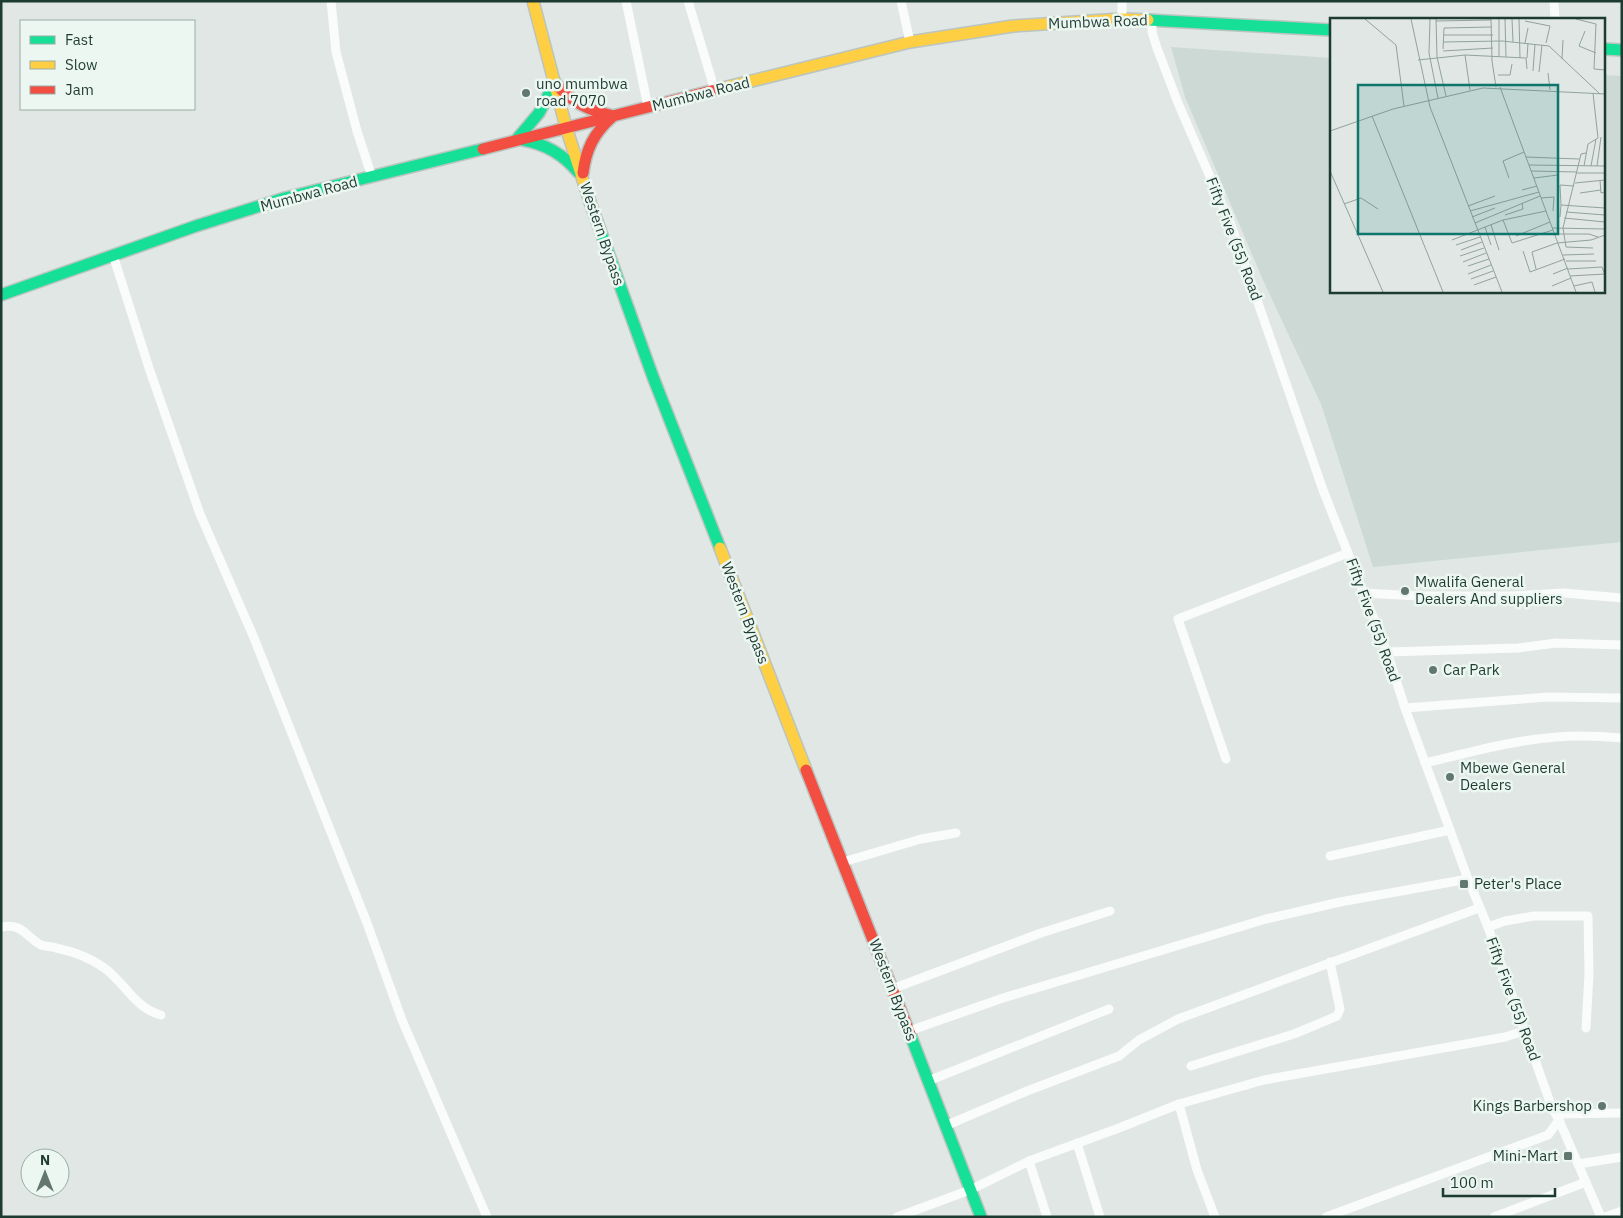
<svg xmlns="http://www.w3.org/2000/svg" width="1623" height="1218" font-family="'IBM Plex Sans',sans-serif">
<rect width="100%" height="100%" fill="#e0e7e4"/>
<path fill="#cdd9d4" d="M1171 47 1332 58V291H1604V75L1622 76V542L1373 567 1321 404 1263 280 1185 97Z"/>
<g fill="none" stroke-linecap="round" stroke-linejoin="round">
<g stroke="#bac4c1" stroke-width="14">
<g id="fast">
<path d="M1148 20 1332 30"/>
<path d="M1604 49 1622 50"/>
<path d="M517 139 539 113 555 82"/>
<path d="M523 140C546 144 563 154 578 172"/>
<path d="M590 202 653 377 720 548"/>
<path d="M1 295 196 226 285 198 483 149"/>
<path d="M910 1034 981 1217"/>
</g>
</g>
<g stroke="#bac4c1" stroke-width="14">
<g id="slow">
<path d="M533 1 566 127 590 202"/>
<path d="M719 89 910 42 1013 26 1122 19 1148 20"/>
<path d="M720 548 806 770"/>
</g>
</g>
<g stroke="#bac4c1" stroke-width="14">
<g id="jam">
<path d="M557 85C572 102 588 110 610 115"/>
<path d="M483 149 719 89"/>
<path d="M583 173C586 149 594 133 612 117"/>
<path d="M806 770 910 1034"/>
</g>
</g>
<g stroke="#fafbfb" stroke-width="9">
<path d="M331 1 336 52 357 131 372 177"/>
<path d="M626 1 648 107"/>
<path d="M688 1 715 91"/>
<path d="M901 1 910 42"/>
<path d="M1122 1V19"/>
<path d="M1554 1 1555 19"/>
<path d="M1152 20V32L1157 48 1178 103 1231 225 1323 490 1387 652 1405 708 1468 879 1488 927 1552 1108 1559 1120 1601 1217"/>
<path d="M113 255 150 371 200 514 254 638 367 923 402 1020 487 1217"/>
<path d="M1364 593 1418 596H1512L1564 593 1622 598"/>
<path d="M1387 652 1518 648 1556 643 1622 645"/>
<path d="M1405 708 1548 697 1622 698"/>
<path d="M1226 759 1178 619 1348 553"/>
<path d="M1425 763C1468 753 1513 740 1557 737 1578 735 1600 736 1622 738"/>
<path d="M1330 856 1450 830"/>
<path d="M843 862 921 839 956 833"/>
<path d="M1 927C23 923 25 936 41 945 46 947 52 946 56 948 71 951 90 958 103 967 124 981 134 1008 161 1015"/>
<path d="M1488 927 1505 921 1534 916H1588L1589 974 1586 1028"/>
<path d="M892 989 1041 933 1110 911"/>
<path d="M909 1031 1003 998 1266 919 1340 902 1468 879"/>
<path d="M1191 1066 1294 1034 1337 1016 1340 1009 1330 962"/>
<path d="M928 1081 1109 1009"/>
<path d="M1556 1114 1622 1113"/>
<path d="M945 1126 1027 1091 1119 1056 1139 1040 1178 1019 1479 908"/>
<path d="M1077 1143 1100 1217"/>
<path d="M1029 1161 1047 1217"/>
<path d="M1578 1164 1622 1157"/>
<path d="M897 1217 970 1190 1029 1161 1119 1128 1179 1104"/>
<path d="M1215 1217 1197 1170 1179 1104 1264 1080 1505 1037 1524 1031"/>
<path d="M1326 1217 1548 1135 1559 1120"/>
<path d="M1494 1217 1586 1182"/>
<path d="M1605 1217 1622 1211"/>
</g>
<use href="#fast" stroke="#16e098" stroke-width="11"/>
<use href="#slow" stroke="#ffcf43" stroke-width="11"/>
<use href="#jam" stroke="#f24e42" stroke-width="11"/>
</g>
<g fill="#627770" stroke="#edf7f2" stroke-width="2">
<circle cx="526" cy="93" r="5"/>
<circle cx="1405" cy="591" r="5"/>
<circle cx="1433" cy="670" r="5"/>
<circle cx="1450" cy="777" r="5"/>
<rect x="1459" y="879" width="10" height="10" rx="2.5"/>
<circle cx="1602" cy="1106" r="5"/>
<rect x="1563" y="1151" width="10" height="10" rx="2.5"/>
</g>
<g text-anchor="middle" stroke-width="5" stroke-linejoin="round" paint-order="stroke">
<g font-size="15" fill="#1e3b32" stroke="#edf7f2">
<text transform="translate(1098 22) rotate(-2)" y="5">Mumbwa Road</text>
<text transform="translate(701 94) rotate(-14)" y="5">Mumbwa Road</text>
<text transform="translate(309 194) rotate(-15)" y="5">Mumbwa Road</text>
<text transform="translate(602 234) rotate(71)" y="5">Western Bypass</text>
<text transform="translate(1234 239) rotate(69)" y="5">Fifty Five (55) Road</text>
<text transform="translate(745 613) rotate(69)" y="5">Western Bypass</text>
<text transform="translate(1373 620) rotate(70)" y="5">Fifty Five (55) Road</text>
<text transform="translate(893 990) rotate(69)" y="5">Western Bypass</text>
<text transform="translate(1513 999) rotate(70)" y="5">Fifty Five (55) Road</text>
</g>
<g font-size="15" fill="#1e3b32" stroke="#edf7f2" text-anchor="start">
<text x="536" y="89">uno mumbwa<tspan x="536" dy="17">road 7070</tspan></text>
<text x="1415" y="587">Mwalifa General<tspan x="1415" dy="17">Dealers And suppliers</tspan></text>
<text x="1443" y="675">Car Park</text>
<text x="1460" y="773">Mbewe General<tspan x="1460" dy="17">Dealers</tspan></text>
<text x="1474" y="889">Peter's Place</text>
<text x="1592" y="1111" text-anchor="end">Kings Barbershop</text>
<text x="1558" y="1161" text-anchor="end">Mini-Mart</text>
</g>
</g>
<g transform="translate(1330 18)">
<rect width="275" height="275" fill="#e0e7e4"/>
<path fill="none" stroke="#92a29d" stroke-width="1" d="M35 1 66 27 74 88M81 1 100 89 172 274M100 1 99 35 108 80M106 1 107 39 116 78M161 1 162 43 166 69M169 1V39M175 1 176 39M182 1 183 24M189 1 190 40M246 1 266 6 264 51 275 52M106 3 161 2M195 3 220 8 216 25M255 13 249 28 266 35M114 17H163M113 24 172 23 219 28 270 76M195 25 198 10M113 31 114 10 162 9M113 33 163 30M135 37 196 40 197 51M197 40 198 25M232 41 233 22M88 42 135 37 140 72M203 53 205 26M209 54 212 27M218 55 220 72M168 57H180L182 46M170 69 246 274M42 98 113 274M0 113 63 91 153 70 275 76M256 135 251 136 233 210 236 229 263 230M196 139 249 141M199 147 275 148M254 148 258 126 268 120 263 75M261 148 266 121M267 148 271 119M0 153 53 274M201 153 247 154M247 155H275M179 160 173 143 194 134M204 160 228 157M270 162 271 175 275 174M245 165 275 162M192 172 207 168M250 175 271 172M211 180 224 179 223 193M14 186 31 180 48 191M231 187 230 167 244 168M138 188 165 178M140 193 209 174M216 193 173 202 182 225 223 212M236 194 275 197M175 197 193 191 192 185M142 199 165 190M230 199 231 187 275 190M234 200 275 204M145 205 210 178M161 207 169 232M155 209 161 227M222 210 275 211M225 216H259L268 219M186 218 220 204M122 222 173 202M126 227 150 219M131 232 152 224M193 233 200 254 235 241M233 237 264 236M130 238 154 230M236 243H266M133 244 156 235M138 248 159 241M206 251 202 234 227 225 261 222 275 217M238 251 272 249 275 257M138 256 161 247M223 256 238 250M240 258 275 256M141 261 163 253M144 267 166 259M222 268 241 260M244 268 262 264 265 274"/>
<path fill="#0f766e" fill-opacity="0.15" stroke="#0f766e" stroke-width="2.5" d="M28 67H228V216H28Z"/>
<rect width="275" height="275" fill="none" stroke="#1e3b32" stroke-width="2.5"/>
</g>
<rect width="1623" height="1218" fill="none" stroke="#1e3b32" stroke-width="5"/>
<rect x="20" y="20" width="175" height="90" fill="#edf7f2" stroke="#9aaca5"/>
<rect x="30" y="36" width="25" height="8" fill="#16e098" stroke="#9aaca5"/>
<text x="65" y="45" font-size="15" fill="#1e3b32">Fast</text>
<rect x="30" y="61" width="25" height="8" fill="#ffcf43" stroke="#9aaca5"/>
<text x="65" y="70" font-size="15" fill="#1e3b32">Slow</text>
<rect x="30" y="86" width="25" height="8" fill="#f24e42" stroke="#9aaca5"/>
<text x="65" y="95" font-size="15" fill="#1e3b32">Jam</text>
<g transform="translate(45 1173)"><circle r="24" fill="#edf7f2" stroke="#9aaca5"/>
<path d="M0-4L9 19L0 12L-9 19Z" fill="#627770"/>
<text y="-8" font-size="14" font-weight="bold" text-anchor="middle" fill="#1e3b32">N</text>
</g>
<path d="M1443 1188v8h112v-8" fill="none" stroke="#1e3b32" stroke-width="2.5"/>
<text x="1450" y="1188" font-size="15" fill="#1e3b32" stroke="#edf7f2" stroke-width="4" paint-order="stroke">100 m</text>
</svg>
